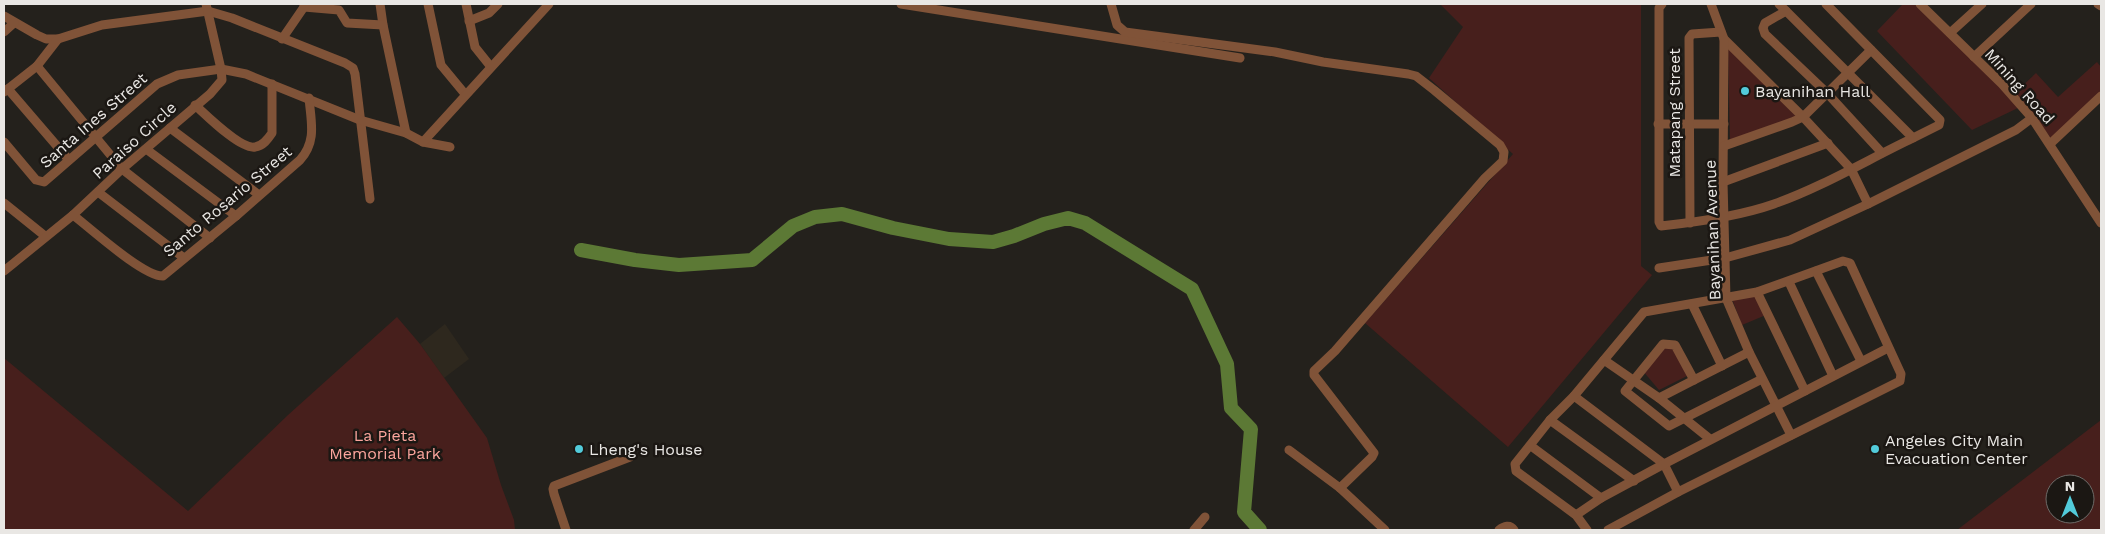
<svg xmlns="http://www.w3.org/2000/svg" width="2105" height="534" font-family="'Work Sans',sans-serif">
<rect width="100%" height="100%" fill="#24211c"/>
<path fill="#2e281e" d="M445 324 469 359 444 378 420 344Z"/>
<g fill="#471f1c" fill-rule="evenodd">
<path d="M1440 4H1641V266L1652 275 1508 447 1365 323 1513 154 1429 78 1463 27Z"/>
<path d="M1903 4H1914L2020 107 1972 130 1877 31Z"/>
<path d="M1728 47 1797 117 1730 142Z"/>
<path d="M2097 62 2101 67V92L2051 138 2015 93 2036 73 2058 97Z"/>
<path d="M1756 294 1766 315 1742 325 1732 299Z"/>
<path d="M397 317 420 344 487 438 501 485 514 520 515 530H4V358L188 511 288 415Z"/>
<path d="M1669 344 1689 375 1659 390 1643 371Z"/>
<path d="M2101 420V530H1957ZM2055 484H2085V514H2055Z"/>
</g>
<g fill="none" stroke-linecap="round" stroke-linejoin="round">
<path stroke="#5c7935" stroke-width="14" d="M581 250 635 260 679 265 752 260 793 226 815 217 842 214 893 228 949 239 993 242 1014 236 1044 224 1068 218 1085 223 1192 289 1227 364 1231 408 1251 429 1244 512 1260 530"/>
<g stroke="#805338" stroke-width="9">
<path d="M380 4 383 25 406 133"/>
<path d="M428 4 441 65 465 94"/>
<path d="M466 4 475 47 491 67"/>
<path d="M901 4 1240 58"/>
<path d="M1111 4 1117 25 1125 32 1275 52 1323 62 1408 74 1416 76 1434 90 1500 145 1504 152 1503 161 1485 178 1335 351 1314 371V375L1374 453 1372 457 1340 488"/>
<path d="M1662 4 1659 8V222L1661 226C1698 222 1740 216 1774 204 1822 187 1867 160 1913 138L1779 4"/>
<path d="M1711 4 1724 39 1803 117 1851 169 1868 204"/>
<path d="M1826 4 1940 120 1939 125 1913 138"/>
<path d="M1920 4 2002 84 2032 118 2101 223"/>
<path d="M2098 4 2101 6"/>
<path d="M304 7 339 10 347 23 383 25"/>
<path d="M1786 11 1765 23 1763 28 1765 34 1827 93 1882 153"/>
<path d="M4 16 37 35 46 39H58L102 25 208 11 232 18 345 63 353 68 355 74 370 199"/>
<path d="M469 21 489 13 498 4"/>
<path d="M4 32 14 23"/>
<path d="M1950 33 1982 4"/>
<path d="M282 39 304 7V4"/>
<path d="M1724 39 1723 182 1726 298 1749 352 1791 435"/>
<path d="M1974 57 2031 4"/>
<path d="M37 66 122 169 210 238"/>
<path d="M8 89 69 160"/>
<path d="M4 92 37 66 58 39"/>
<path d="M195 105C206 115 241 150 255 147 263 146 268 139 272 133V84"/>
<path d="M1658 124H1724"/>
<path d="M170 128 259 195"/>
<path d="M4 142 36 180 44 182 157 84 178 75 221 69 246 74 360 120 406 133 423 142 450 147"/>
<path d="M423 142 549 4"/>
<path d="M2050 144 2101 96"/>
<path d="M1724 146 1792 122 1803 117 1871 50"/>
<path d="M146 149 236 216"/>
<path d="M1723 182 1828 143"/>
<path d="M98 192 184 258"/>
<path d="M4 203 45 236"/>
<path d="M73 215C90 228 144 277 163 276L236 216 300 160C317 141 311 122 309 98"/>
<path d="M1690 223 1689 38 1692 34 1721 32"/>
<path d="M1659 268 1725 258 1790 240 1868 204 2016 130 2032 118"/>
<path d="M4 271 73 215 122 169 210 94 222 80 221 69 206 4"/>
<path d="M1816 271 1861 361"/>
<path d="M1789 282 1833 376"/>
<path d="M1757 292 1805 391"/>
<path d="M1692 304 1722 366"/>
<path d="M1749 352 1694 380 1675 345 1663 344 1625 391 1669 426 1762 379"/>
<path d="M1604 360 1659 398 1710 439"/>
<path d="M1574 396 1664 464 1678 492"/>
<path d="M1659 398 1694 380"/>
<path d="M1550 420 1634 481"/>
<path d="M1531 446 1601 498"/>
<path d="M1289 450 1340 488 1385 530"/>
<path d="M1576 515 1601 498 1664 464 1888 348"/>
<path d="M566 530 554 494 553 489 554 486 630 457"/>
<path d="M1194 530 1205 517"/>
<path d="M1499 530C1504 526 1510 524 1514 530"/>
<path d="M1587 530 1576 515 1516 471 1515 464 1550 420 1574 396 1644 312 1757 292 1843 261 1850 263 1901 374 1900 381 1678 492 1608 530"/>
</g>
</g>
<g fill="#52cbda" stroke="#1b1713" stroke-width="2">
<circle cx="1745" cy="91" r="5"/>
<circle cx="579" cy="449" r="5"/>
<circle cx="1875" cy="449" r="5"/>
</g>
<g text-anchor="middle" stroke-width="5" stroke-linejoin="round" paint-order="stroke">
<g font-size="16" fill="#e9e7e4" stroke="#1b1713">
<text transform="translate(2020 86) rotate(48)" y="6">Mining Road</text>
<text transform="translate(1674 113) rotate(-90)" y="6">Matapang Street</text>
<text transform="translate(93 120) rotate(-41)" y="6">Santa Ines Street</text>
<text transform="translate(134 140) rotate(-42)" y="6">Paraiso Circle</text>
<text transform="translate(227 201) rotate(-40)" y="6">Santo Rosario Street</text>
<text transform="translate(1712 230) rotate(-92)" y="6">Bayanihan Avenue</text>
</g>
<g font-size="16" fill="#e9e7e4" stroke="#1b1713" text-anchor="start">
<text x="1755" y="97">Bayanihan Hall</text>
<text x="1885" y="446">Angeles City Main<tspan x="1885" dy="18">Evacuation Center</tspan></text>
<text x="589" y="455">Lheng's House</text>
</g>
<g font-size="16" fill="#fca59d" stroke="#1b1713">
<text x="385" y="441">La Pieta<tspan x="385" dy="18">Memorial Park</tspan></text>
</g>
</g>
<rect width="2105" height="534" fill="none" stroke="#e9e7e4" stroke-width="10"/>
<g transform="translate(2070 499)"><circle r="24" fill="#1b1713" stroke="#6d6a67"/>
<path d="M0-4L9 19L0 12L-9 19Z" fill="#52cbda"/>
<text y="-8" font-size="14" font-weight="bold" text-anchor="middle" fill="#e9e7e4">N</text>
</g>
</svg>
